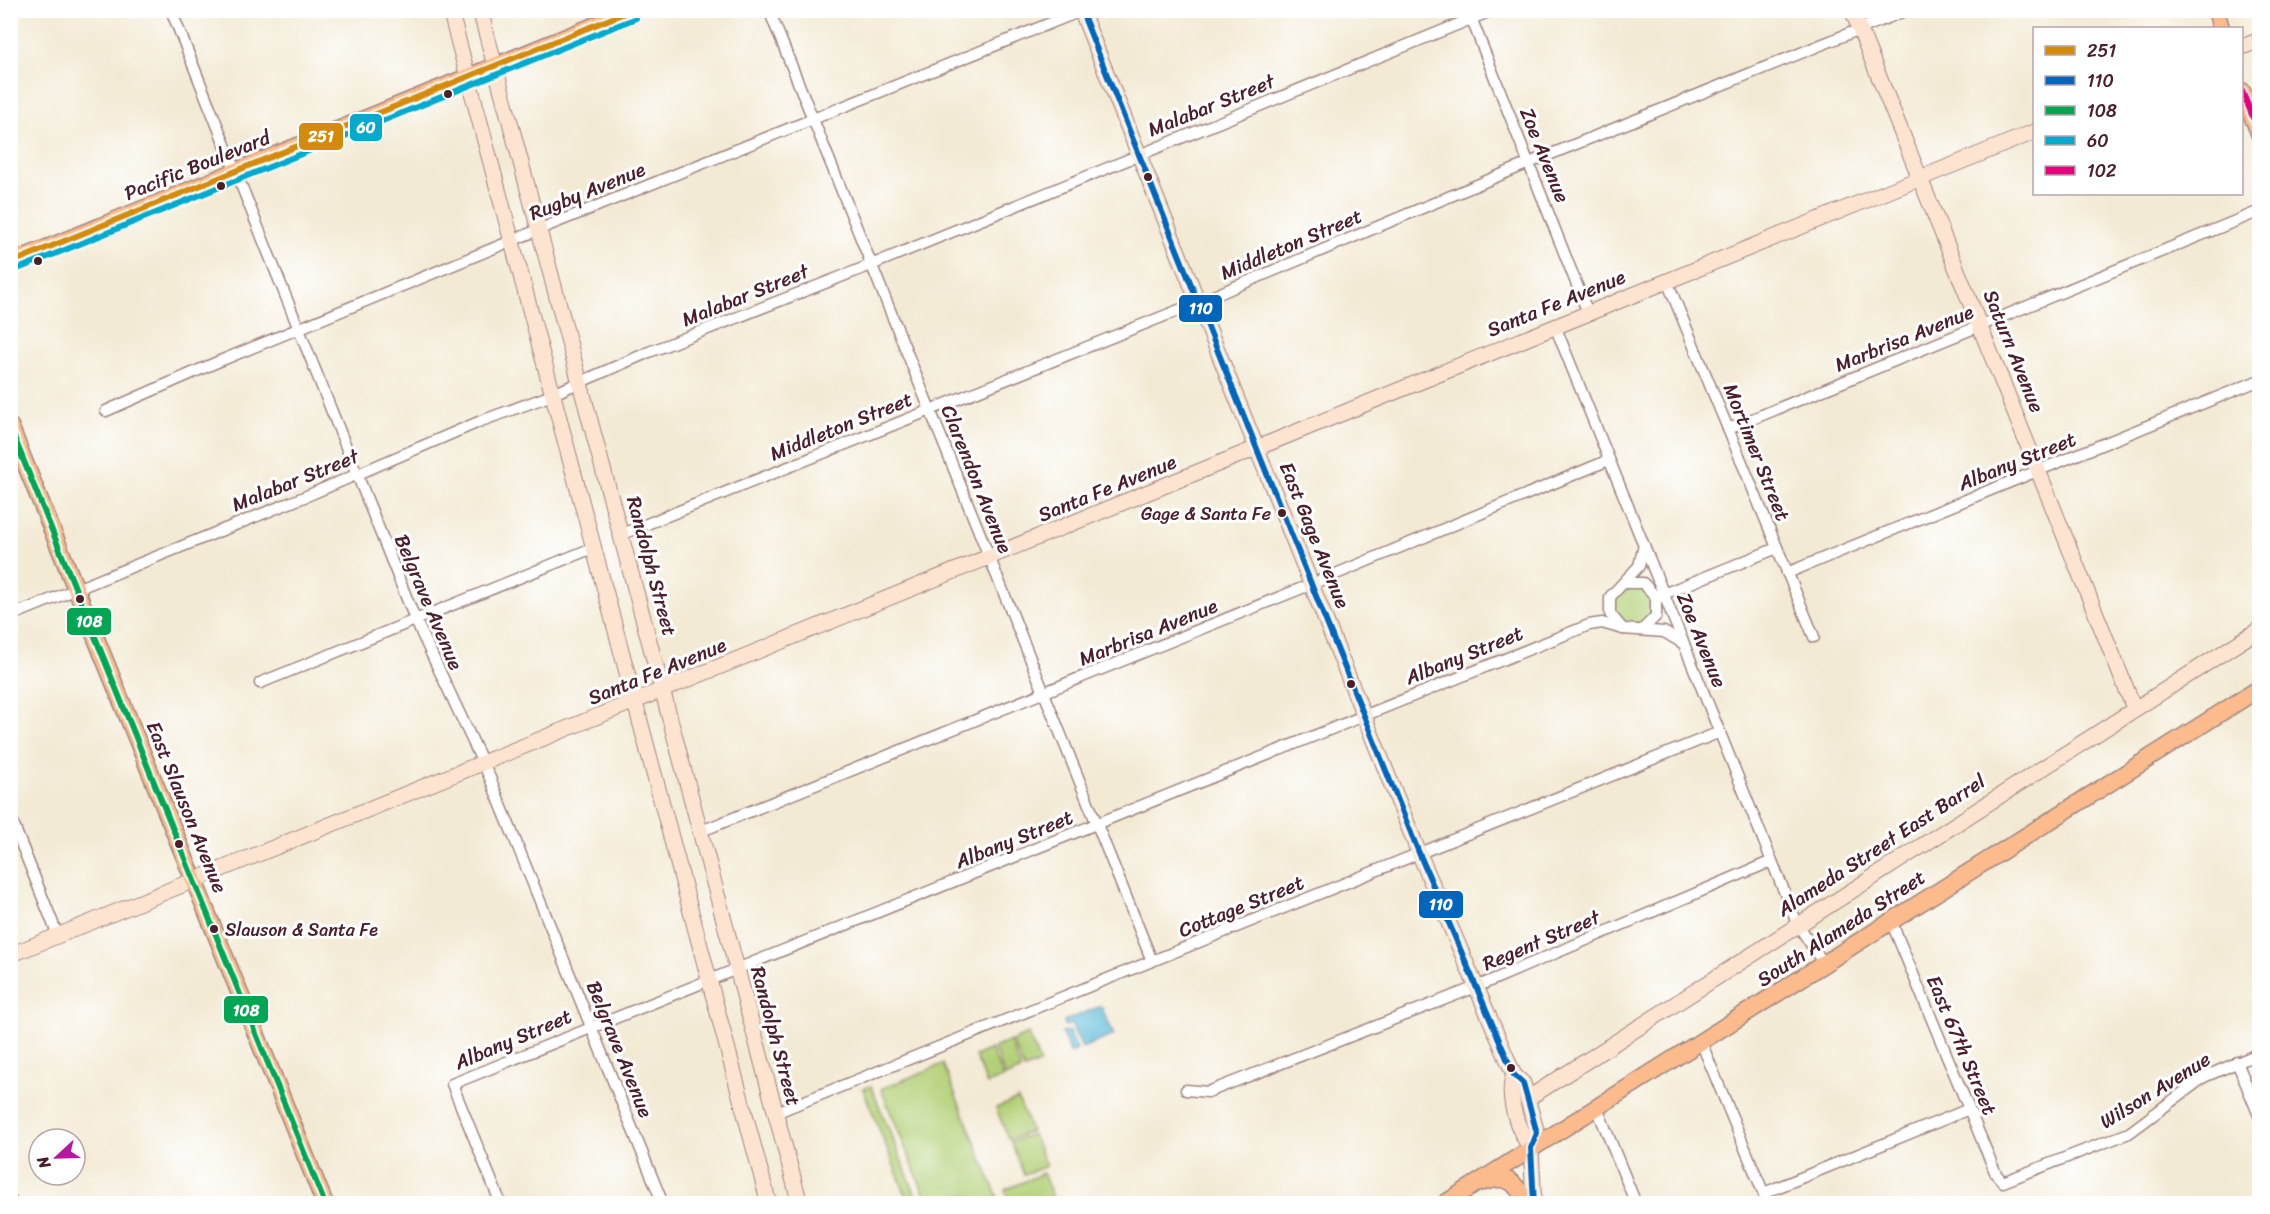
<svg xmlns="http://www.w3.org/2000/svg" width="2270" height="1214" font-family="Sriracha,sans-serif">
<rect width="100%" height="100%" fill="#fff"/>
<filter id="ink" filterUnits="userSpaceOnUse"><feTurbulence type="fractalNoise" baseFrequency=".0167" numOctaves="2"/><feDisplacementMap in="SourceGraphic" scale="12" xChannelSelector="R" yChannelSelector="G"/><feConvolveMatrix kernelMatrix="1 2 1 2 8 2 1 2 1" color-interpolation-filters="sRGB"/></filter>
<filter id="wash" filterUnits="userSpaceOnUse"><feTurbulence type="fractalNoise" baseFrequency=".008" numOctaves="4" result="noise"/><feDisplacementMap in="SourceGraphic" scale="24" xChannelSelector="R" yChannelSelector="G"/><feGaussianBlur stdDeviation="1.35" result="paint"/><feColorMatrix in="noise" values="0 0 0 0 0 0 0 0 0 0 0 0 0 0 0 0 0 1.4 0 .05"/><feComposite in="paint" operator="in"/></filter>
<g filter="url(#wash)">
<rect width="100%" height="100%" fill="#f3ead4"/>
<g fill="#b2d077" stroke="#7e7851" stroke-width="1.5">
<circle cx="1633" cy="606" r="20"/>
<path d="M1028 1034 1040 1063 1024 1069 1012 1041Z"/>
<path d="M1010 1041 1021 1070 1005 1077 994 1048Z"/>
<path d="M991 1049 1003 1078 987 1084 975 1056Z"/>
<path d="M943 1064 1000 1203H928L881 1089Z"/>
<path d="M871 1086 919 1203H909L863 1089Z"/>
<path d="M1018 1099 1031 1131 1009 1140 996 1108Z"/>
<path d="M1033 1134 1046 1166 1024 1175 1011 1142Z"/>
<path d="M1043 1173 1055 1203H1010L1005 1190Z"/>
</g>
<g fill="#5abad8" stroke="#526c82" stroke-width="1.5">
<path d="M1101 1006 1114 1035 1082 1048 1071 1024 1065 1026 1064 1021Z"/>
<path d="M1069 1031 1077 1050 1070 1053 1062 1033Z"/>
</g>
</g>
<g filter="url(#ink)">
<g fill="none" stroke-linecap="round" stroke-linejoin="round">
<g stroke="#9e8480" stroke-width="13">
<g id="street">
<path d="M171 10 415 619 490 778 663 1204"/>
<path d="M769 10 1152 961"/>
<path d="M1468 10 1588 313"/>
<path d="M1667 281 1814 637"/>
<path d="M1555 326 1797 923 1824 964"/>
<path d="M106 411 215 363 550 225 1083 10"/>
<path d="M1728 429 2260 211"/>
<path d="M622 534 1199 302 1529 163 1907 10"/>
<path d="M1644 545 1639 566 1610 597V614L1623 629 1664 632 1684 644"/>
<path d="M1787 573 2260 380"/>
<path d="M1625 583H1643L1656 597V616L1643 629"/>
<path d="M1656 597 1777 548"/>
<path d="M10 616 309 495 481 421 544 398 649 352 871 265 1493 10"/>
<path d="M260 683 595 547"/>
<path d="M10 816 58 936"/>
<path d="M699 832 1312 584 1609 460"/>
<path d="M1891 921 1996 1174 2003 1182 2129 1133 2204 1077 2260 1053"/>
<path d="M1701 1042 1768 1204"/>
<path d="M2237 1062 2260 1118"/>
<path d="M1186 1090 1208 1092 1476 987 1772 861"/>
<path d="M1597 1108 1636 1204"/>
<path d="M775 1113 1720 732"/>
<path d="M1764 1193 1969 1109"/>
<path d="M10 1198 13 1204"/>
<path d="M501 1204 452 1084 1589 625 1602 623 1623 629"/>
</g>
</g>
<g stroke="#9e8480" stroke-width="17">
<g id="secondary">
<path d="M450 10 769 1204"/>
<path d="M480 10 800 1204"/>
<path d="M1081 10 1419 853 1514 1075 1523 1083 1537 1133 1531 1148 1534 1204"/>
<path d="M1852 10 2134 708"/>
<path d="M2242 47 2260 40"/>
<path d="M10 955 2034 132"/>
<path d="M1514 1075C1506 1096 1517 1130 1531 1148"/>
<path d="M1527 1099 2260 629"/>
</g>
</g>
<g stroke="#9e8480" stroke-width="19">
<g id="primary">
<path d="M2216 10 2221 28"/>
<path d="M2242 91 2260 135"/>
<path d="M10 263 633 10"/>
<path d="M10 426 325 1204"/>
<path d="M1484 1182C1508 1174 1516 1182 1527 1204"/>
<path d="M1444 1204 2260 688"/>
</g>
</g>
<use href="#street" stroke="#fff" stroke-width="10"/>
<use href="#secondary" stroke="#fde4d1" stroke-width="15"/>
<use href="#primary" stroke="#fbbb8c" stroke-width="16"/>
<g stroke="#fff" stroke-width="10">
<path id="bus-1" d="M10 263 632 10"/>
</g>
<g stroke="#fff" stroke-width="10">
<path id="bus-2" d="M1081 10 1419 853 1514 1075 1523 1083 1537 1133 1531 1148 1534 1204"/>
</g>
<g stroke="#fff" stroke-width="10">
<path id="bus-3" d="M10 427 325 1204"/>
</g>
<g stroke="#fff" stroke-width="10">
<path id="bus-4" d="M13 271 636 18"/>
</g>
<g stroke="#fff" stroke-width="10">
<path id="bus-5" d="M2242 91 2260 134"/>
</g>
<use href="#bus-1" stroke="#d48b09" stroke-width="6"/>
<use href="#bus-2" stroke="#0065bd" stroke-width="6"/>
<use href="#bus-3" stroke="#00a651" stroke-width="6"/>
<use href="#bus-4" stroke="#00a9ce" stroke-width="6"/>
<use href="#bus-5" stroke="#e5007d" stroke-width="6"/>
</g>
</g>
<g fill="#4a1f2b" stroke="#fff" stroke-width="2">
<circle cx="448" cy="94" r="5"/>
<circle cx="1148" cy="177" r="5"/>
<circle cx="221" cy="186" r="5"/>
<circle cx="38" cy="261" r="5"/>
<circle cx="1282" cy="513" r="5"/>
<circle cx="80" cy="599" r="5"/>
<circle cx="1351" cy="684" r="5"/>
<circle cx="179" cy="844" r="5"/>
<circle cx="214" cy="929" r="5"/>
<circle cx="1511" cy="1068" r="5"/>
</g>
<g text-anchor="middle" stroke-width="6" stroke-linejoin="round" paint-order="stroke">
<g font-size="18" fill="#4a1f2b" stroke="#fff" text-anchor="end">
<text x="1271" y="520">Gage &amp; Santa Fe</text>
<text x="225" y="936" text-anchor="start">Slauson &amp; Santa Fe</text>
</g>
<g font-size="20" fill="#4a1f2b" stroke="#fff">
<text transform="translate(1211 105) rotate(-22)" y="7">Malabar Street</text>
<text transform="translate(1545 155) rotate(68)" y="7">Zoe Avenue</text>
<text transform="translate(197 165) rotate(-22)" y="7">Pacific Boulevard</text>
<text transform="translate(587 191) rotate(-22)" y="7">Rugby Avenue</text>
<text transform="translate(1291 244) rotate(-23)" y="7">Middleton Street</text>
<text transform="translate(745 295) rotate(-22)" y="7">Malabar Street</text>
<text transform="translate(1556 303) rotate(-22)" y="7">Santa Fe Avenue</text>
<text transform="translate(1904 338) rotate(-22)" y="7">Marbrisa Avenue</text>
<text transform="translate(2014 351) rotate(68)" y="7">Saturn Avenue</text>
<text transform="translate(841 426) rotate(-22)" y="7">Middleton Street</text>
<text transform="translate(1757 452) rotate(68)" y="7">Mortimer Street</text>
<text transform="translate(2017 461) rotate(-22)" y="7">Albany Street</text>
<text transform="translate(977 479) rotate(68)" y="7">Clarendon Avenue</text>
<text transform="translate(295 480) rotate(-22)" y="7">Malabar Street</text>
<text transform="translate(1107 488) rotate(-22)" y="7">Santa Fe Avenue</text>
<text transform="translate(1315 535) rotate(68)" y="7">East Gage Avenue</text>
<text transform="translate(652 566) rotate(75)" y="7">Randolph Street</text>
<text transform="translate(429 602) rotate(67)" y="7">Belgrave Avenue</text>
<text transform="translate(1148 632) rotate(-22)" y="7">Marbrisa Avenue</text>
<text transform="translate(1702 640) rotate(68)" y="7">Zoe Avenue</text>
<text transform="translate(1464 655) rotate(-22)" y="7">Albany Street</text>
<text transform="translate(657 671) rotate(-22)" y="7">Santa Fe Avenue</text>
<text transform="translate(187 807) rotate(68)" y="7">East Slauson Avenue</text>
<text transform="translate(1014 839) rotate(-22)" y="7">Albany Street</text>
<text transform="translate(1881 845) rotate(-33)" y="7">Alameda Street East Barrel</text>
<text transform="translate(1241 906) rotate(-22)" y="7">Cottage Street</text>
<text transform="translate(1841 928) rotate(-33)" y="7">South Alameda Street</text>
<text transform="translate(1541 940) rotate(-23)" y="7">Regent Street</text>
<text transform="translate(776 1036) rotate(75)" y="7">Randolph Street</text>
<text transform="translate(513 1039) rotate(-23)" y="7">Albany Street</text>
<text transform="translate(1962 1045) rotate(67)" y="7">East 67th Street</text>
<text transform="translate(620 1049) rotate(68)" y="7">Belgrave Avenue</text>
<text transform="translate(2155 1090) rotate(-32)" y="7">Wilson Avenue</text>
</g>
</g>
<g stroke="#fff" stroke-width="2">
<rect x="349" y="113" width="34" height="29" rx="6" fill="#00a9ce"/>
<rect x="298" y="122" width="46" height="29" rx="6" fill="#d48b09"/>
<rect x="1178" y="294" width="45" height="29" rx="6" fill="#0065bd"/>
<rect x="66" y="607" width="46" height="29" rx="6" fill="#00a651"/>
<rect x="1418" y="890" width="46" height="29" rx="6" fill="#0065bd"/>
<rect x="223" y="995" width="46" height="29" rx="6" fill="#00a651"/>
</g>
<g font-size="16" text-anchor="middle" font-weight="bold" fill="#fff">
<text x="366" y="133">60</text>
<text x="321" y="142">251</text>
<text x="1201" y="314">110</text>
<text x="89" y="627">108</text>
<text x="1441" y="910">110</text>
<text x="246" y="1016">108</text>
</g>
<rect width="2270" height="1214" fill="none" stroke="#fff" stroke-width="36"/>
<rect x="2033" y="27" width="210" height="168" fill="#ffffff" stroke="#b7a5aa" stroke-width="1.5"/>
<rect x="2045" y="46" width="30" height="9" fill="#d48b09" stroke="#b7a5aa" stroke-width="1.5"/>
<text x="2087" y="57" font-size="18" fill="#4a1f2b">251</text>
<rect x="2045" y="76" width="30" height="9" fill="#0065bd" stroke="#b7a5aa" stroke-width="1.5"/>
<text x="2087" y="87" font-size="18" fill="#4a1f2b">110</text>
<rect x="2045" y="106" width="30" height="9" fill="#00a651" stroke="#b7a5aa" stroke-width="1.5"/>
<text x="2087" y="117" font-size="18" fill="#4a1f2b">108</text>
<rect x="2045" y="136" width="30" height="9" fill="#00a9ce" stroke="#b7a5aa" stroke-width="1.5"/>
<text x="2087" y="147" font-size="18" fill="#4a1f2b">60</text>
<rect x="2045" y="166" width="30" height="9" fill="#e5007d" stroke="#b7a5aa" stroke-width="1.5"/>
<text x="2087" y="177" font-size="18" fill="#4a1f2b">102</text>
<g transform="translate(57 1157) rotate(248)"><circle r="28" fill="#ffffff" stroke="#b7a5aa" stroke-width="1.5"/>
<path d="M0-4.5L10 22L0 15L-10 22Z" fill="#b5179e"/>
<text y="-9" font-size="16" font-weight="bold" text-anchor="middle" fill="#4a1f2b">N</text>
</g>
</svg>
